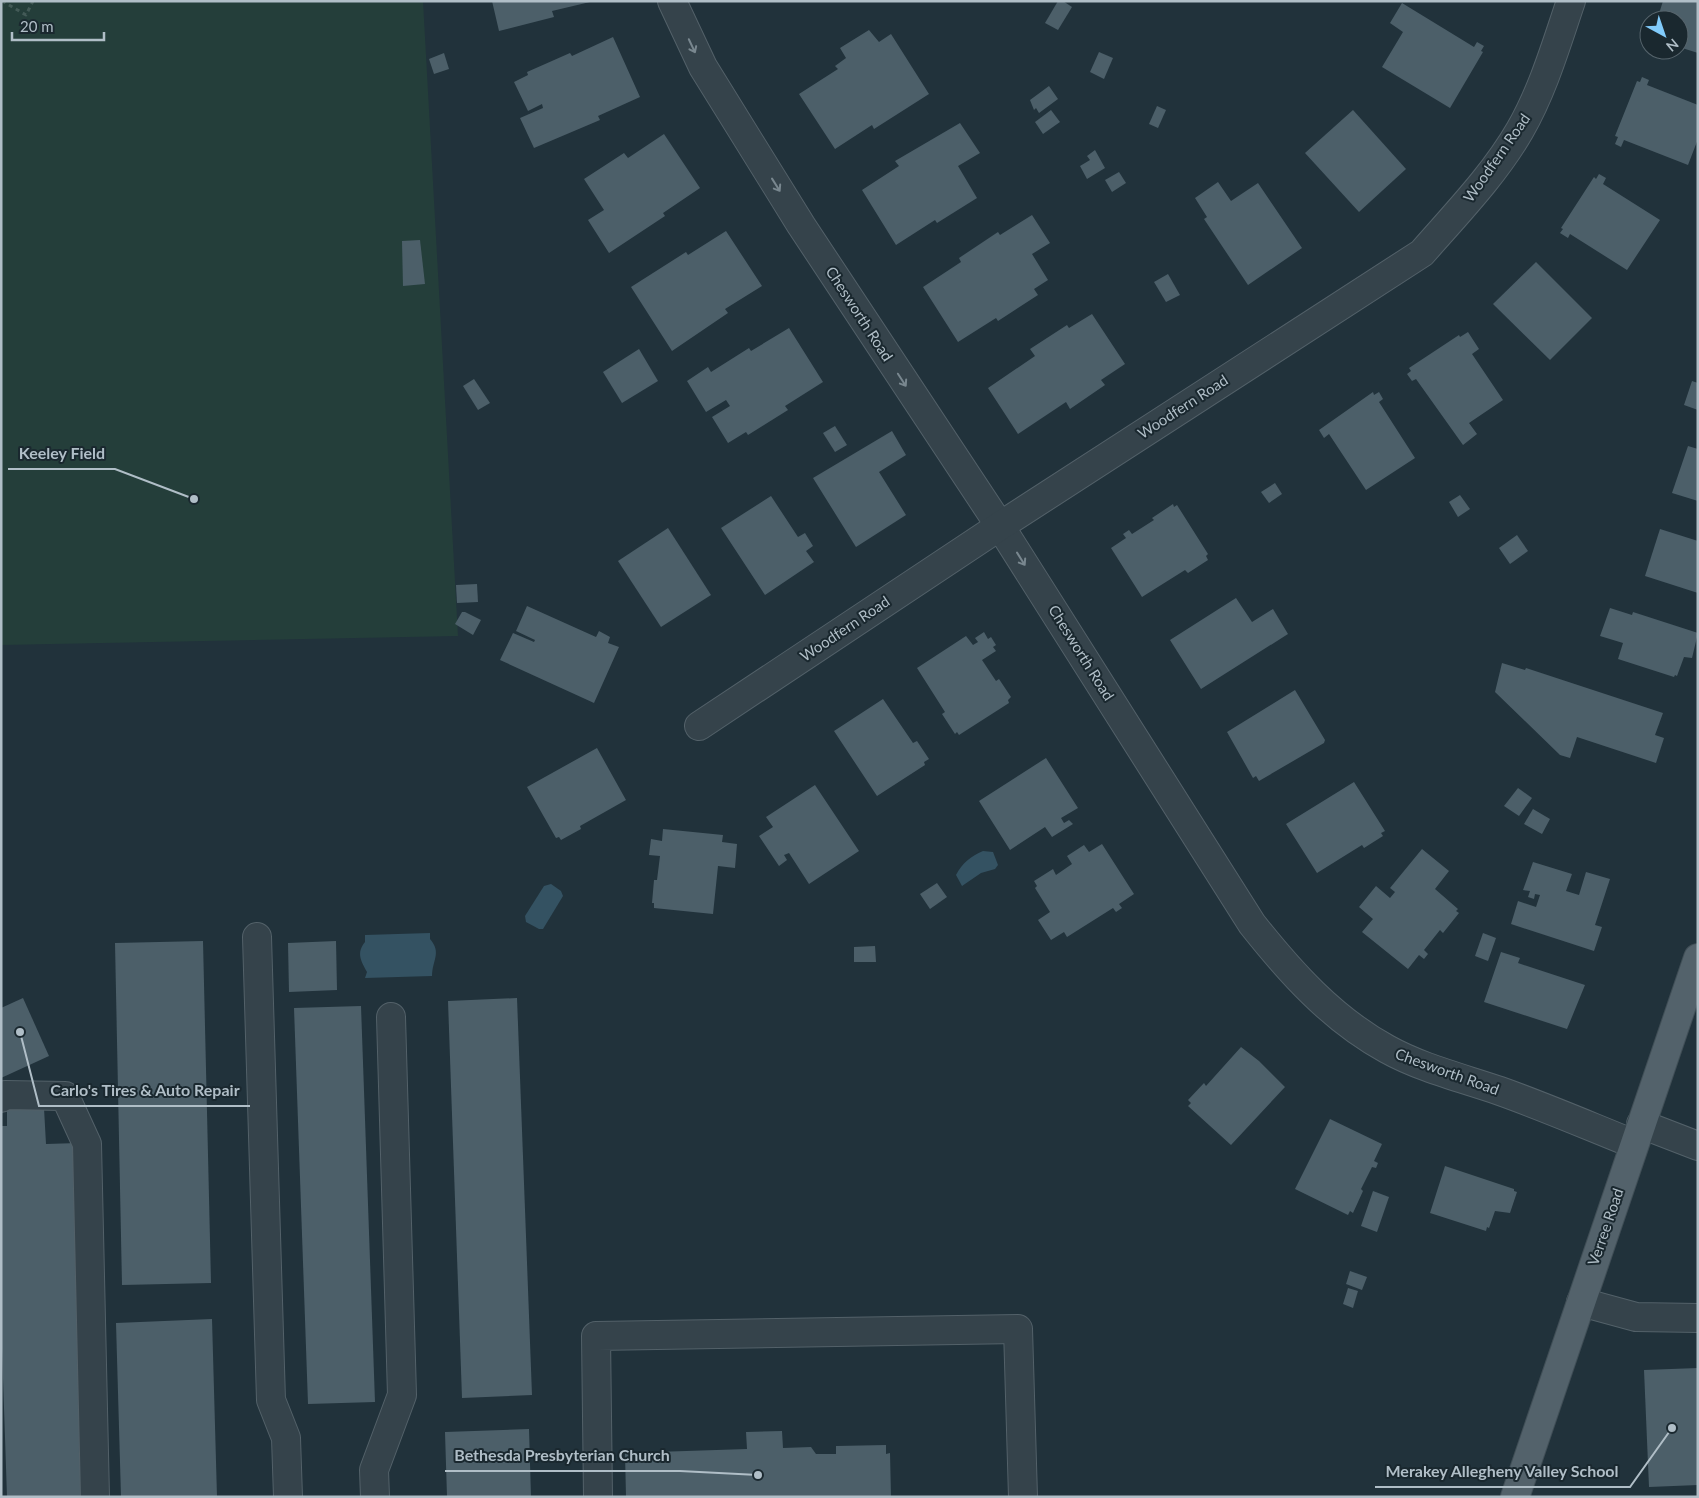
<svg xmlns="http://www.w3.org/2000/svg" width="1699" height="1498" font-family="Lato,sans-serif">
<rect width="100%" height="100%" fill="#21323b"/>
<path fill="#243e3a" d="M1 1H423L458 636 1 645Z"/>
<g fill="#345262">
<path d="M983 851 993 852 998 865 995 869 981 873 962 886 956 875C962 863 971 856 983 851Z"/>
<path d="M551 884 561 891 563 896 543 929H539L526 922 525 916 544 886Z"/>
<path d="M430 933V939C442 953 432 960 432 976L365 978 367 972C361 961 356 953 365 942V935Z"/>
</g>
<g fill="#4c5f69">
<path d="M492 1H590V2L552 11 554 17 499 31Z"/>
<path d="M1058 1H1063L1072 7 1058 30 1045 23Z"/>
<path d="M1663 1H1698V53L1679 47V20H1657Z"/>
<path d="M1402 3 1474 47 1477 42 1484 46 1481 51 1483 52 1450 108 1382 67 1403 32 1390 23Z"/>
<path d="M869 30 879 42 891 34 929 94 874 129 872 125 835 149 799 94 838 69 835 66 846 58 840 48Z"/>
<path d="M613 37 640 97 598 116 600 120 534 148 520 118 543 108 542 104 528 111 514 82 528 75 527 72 570 53 572 56Z"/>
<path d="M1648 50H1666L1664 56Z"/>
<path d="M1099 52 1113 58 1104 79 1090 72Z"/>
<path d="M444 53 449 69 434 74 429 59Z"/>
<path d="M1642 77 1649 80 1647 85 1698 105V139L1688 165 1624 140 1621 147 1615 144 1618 137 1615 136 1637 81 1640 82Z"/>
<path d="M1049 86 1058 99 1039 113 1036 108 1034 110 1030 100Z"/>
<path d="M1157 106 1166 110 1158 128 1149 124Z"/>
<path d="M1051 110 1060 122 1043 134 1035 122Z"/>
<path d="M1353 110 1406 169 1359 212 1305 153Z"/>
<path d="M960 123 980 153 958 166 977 198 937 223 935 220 896 245 862 190 899 166 895 161Z"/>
<path d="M664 134 700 188 663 213 665 216 609 253 588 220 604 210 584 179 624 153 628 158Z"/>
<path d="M1095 150 1105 168 1087 179 1080 166 1090 160 1087 156Z"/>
<path d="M1119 172 1126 183 1112 192 1105 180Z"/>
<path d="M1599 174 1606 178 1603 184 1660 220 1627 270 1570 234 1568 238 1560 233 1563 229 1561 228 1594 177 1596 179Z"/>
<path d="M1218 182 1231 201 1258 183 1302 248 1248 285 1204 219 1207 217 1195 198Z"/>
<path d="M1032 215 1050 243 1032 254 1048 280 1034 289 1038 295 998 321 996 318 958 342 923 287 961 262 959 258 998 232 1000 235Z"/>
<path d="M726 231 762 286 725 309 728 313 672 351 631 287 686 252 688 255Z"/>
<path d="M420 240 425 284 403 286 402 241Z"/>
<path d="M1536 262 1592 318 1550 360 1493 304Z"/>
<path d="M1168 274 1180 295 1166 302 1154 282Z"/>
<path d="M1092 314 1125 364 1101 380 1105 385 1070 409 1066 402 1018 434 988 388 1035 356 1030 349 1067 325 1069 328Z"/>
<path d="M789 328 823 382 785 406 788 410 748 435 746 432 728 443 712 417 730 406 726 400 706 412 687 381 708 367 711 372 749 348 751 351Z"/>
<path d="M1468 332 1479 349 1472 354 1503 400 1469 423 1477 434 1463 445 1416 379 1412 381 1407 374 1411 371 1409 368 1459 335 1460 337Z"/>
<path d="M639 349 658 381 622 403 603 372Z"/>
<path d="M474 379 490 403 478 410 463 386Z"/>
<path d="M1692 381 1698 383V410L1684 405Z"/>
<path d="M1373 392 1374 395 1379 392 1383 399 1379 402 1415 458 1366 490 1329 434 1324 438 1319 430Z"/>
<path d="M835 426 847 445 835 452 823 433Z"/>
<path d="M892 431 906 455 879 472 906 515 856 547 813 478Z"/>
<path d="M1688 446 1698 449V501L1672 493Z"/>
<path d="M1275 483 1282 494 1269 503 1261 492Z"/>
<path d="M1460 495 1470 509 1458 517 1449 502Z"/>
<path d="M771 496 798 537 805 533 813 546 806 551 814 562 765 595 721 528Z"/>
<path d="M1173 504 1174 507 1177 505 1208 554 1206 556 1208 560 1188 573 1185 570 1142 597 1111 548 1126 538 1123 534 1129 530 1132 534 1154 520 1152 518Z"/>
<path d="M668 528 711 595 661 627 618 561Z"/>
<path d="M1660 529 1698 541V593L1645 576Z"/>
<path d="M1517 535 1528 551 1510 564 1499 548Z"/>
<path d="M477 584 478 602 457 603 456 585Z"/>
<path d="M1236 598 1252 622 1273 609 1288 634 1201 689 1170 640Z"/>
<path d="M527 606 596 637 599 631 610 637 608 643 619 647 594 703 500 660 513 633 534 642 535 640 516 631Z"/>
<path d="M1610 608 1632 615 1633 612 1698 633 1692 658 1684 657 1677 676 1675 675 1674 677 1618 659 1623 643 1600 636Z"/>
<path d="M462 612H465L481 620 473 635 455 624Z"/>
<path d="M984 632 988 639 991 637 996 645 993 647 996 651 982 660 996 681 999 679 1011 697 1008 700 1009 703 959 735 957 732 955 734 942 714 945 712 917 668 966 636 973 645 978 642 975 638Z"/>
<path d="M1502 663 1525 670 1526 668 1663 713 1655 735 1664 738 1656 763 1577 737 1570 758 1560 755 1495 692Z"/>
<path d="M1295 690 1325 740 1324 743 1259 781 1256 776 1253 778 1227 732Z"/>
<path d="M883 699 913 743 917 741 929 759 924 762 925 765 877 796 834 731Z"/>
<path d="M597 748 626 800 580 826 581 829 561 840 559 837 556 838 527 787Z"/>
<path d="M1046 758 1078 808 1061 818 1064 823 1069 820 1073 824 1052 837 1045 827 1010 850 979 801Z"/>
<path d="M1354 782 1385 831 1381 833 1383 836 1364 848 1362 845 1317 873 1286 824Z"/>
<path d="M815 785 859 851 809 884 789 853 784 855 787 860 779 866 759 836 773 827 766 817Z"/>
<path d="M1518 788 1532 798 1519 816 1504 806Z"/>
<path d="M1533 809 1550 819 1542 834 1524 824Z"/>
<path d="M663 829 723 835 722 842 737 844 735 868 718 866 713 914 654 908V903H652L654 880H657L660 856 649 855 651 839 662 841Z"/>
<path d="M1102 844 1134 894 1119 904 1122 908 1116 912 1113 908 1067 937 1064 932 1051 940 1038 920 1050 912 1035 888 1037 886 1034 881 1053 869 1056 875 1072 864 1067 856 1084 845 1089 852Z"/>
<path d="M1422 849 1449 871 1435 889 1458 909 1456 911 1459 913 1443 933 1440 930 1424 950 1428 954 1424 959 1419 955 1408 969 1362 932 1373 919 1359 907 1376 886 1390 898 1395 892 1390 888Z"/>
<path d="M1533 862 1572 874 1566 891 1579 895 1586 872 1610 879 1595 925 1602 927 1594 951 1511 924 1518 901 1536 907 1540 895 1535 894 1534 899 1528 897 1530 891 1523 890Z"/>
<path d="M937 883 947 897 930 909 920 894Z"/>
<path d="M1483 933 1496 938 1488 961 1475 956Z"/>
<path d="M203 941 211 1283 122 1285 115 943Z"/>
<path d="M336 941 337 990 289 992 288 943Z"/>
<path d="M875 946 876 962H854V947Z"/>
<path d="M1501 952 1520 958 1518 963 1585 985 1567 1029 1484 1002Z"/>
<path d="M23 998 49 1056 1 1078V1008Z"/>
<path d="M517 998 532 1395 462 1398 448 1001Z"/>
<path d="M361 1006 375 1402 308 1404 294 1008Z"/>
<path d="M1241 1047 1259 1061 1285 1087 1231 1145 1188 1106 1191 1103 1188 1100 1204 1083 1206 1086Z"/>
<path d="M44 1108 46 1144 78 1143 89 1497H7L1 1319V1126H7V1109Z"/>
<path d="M1330 1119 1382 1144 1374 1161 1378 1163 1376 1168 1372 1167 1361 1189 1363 1191 1353 1213 1350 1211 1348 1215 1295 1189Z"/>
<path d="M1445 1166 1514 1189V1191L1517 1192 1510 1213 1495 1211 1489 1228 1487 1227 1486 1231 1430 1213Z"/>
<path d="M1373 1191 1389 1197 1377 1232 1361 1226Z"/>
<path d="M1350 1271 1367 1277 1362 1290 1346 1284Z"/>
<path d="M1348 1288 1358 1291 1353 1308 1343 1304Z"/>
<path d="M212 1319 217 1497H121L116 1323Z"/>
<path d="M1698 1368V1485L1649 1487 1644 1370Z"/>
<path d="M529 1429 531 1497H447L445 1432Z"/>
<path d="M782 1431 783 1448 811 1447 816 1454H836V1446L886 1445V1454L890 1453 891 1497H626L625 1453 747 1449 746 1432Z"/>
</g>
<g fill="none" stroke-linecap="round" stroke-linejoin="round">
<g stroke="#536169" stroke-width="30">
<g id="minor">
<path d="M672 1 703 67 801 225 1000 526 1252 924C1290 972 1332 1019 1387 1049 1421 1068 1462 1078 1500 1091 1545 1107 1589 1126 1634 1144"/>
<path d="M699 726 1000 526 1422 253C1456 214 1494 175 1520 130 1543 90 1556 45 1571 1"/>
<path d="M257 937 271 1400 286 1438 288 1497"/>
<path d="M1 1098 5 1095 65 1096 87 1144 95 1497"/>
<path d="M1641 1124 1698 1146"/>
<path d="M1581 1302 1636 1317 1698 1318"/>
<path d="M375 1497 374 1470 402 1395 391 1017"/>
<path d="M598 1497 596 1336 1018 1329 1023 1497"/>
</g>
</g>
<g stroke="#414f57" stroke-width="30">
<path id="major" d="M1515 1497 1698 958"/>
</g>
<path stroke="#435a57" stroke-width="3" stroke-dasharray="4 4" stroke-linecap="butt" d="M2 1 26 15 33 1"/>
<use href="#minor" stroke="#35434b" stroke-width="28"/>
<use href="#major" stroke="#53626b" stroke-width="28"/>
</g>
<defs><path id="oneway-shaft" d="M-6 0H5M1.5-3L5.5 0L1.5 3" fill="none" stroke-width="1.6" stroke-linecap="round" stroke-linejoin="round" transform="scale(1.25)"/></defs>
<g stroke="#79878f">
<use href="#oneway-shaft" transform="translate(692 46) rotate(65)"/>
<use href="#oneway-shaft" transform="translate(776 185) rotate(58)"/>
<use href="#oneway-shaft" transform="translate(902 380) rotate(57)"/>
<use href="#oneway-shaft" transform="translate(1021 559) rotate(58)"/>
</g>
<g text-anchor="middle" stroke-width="4" stroke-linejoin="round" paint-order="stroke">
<g font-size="15" fill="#b0bec7" stroke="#1a282f">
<text transform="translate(1497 158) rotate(-55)" y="5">Woodfern Road</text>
<text transform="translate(859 314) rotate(57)" y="5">Chesworth Road</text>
<text transform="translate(1183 407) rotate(-33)" y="5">Woodfern Road</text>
<text transform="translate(845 629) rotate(-34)" y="5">Woodfern Road</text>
<text transform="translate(1081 653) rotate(58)" y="5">Chesworth Road</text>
<text transform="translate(1447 1072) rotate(20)" y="5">Chesworth Road</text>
<text transform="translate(1606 1227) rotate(-71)" y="5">Verree Road</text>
</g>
</g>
<path fill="none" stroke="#b0bec7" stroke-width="2" d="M194 499L115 469H8M20 1032L39 1106H250M758 1475L680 1471H445M1672 1428L1630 1487H1375"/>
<g fill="#b0bec7" stroke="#1a282f" stroke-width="2">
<circle cx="194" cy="499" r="5"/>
<circle cx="20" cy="1032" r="5"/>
<circle cx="758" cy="1475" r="5"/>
<circle cx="1672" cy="1428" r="5"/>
</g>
<g font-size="16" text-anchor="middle" font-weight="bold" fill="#b0bec7" stroke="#1a282f" stroke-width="4" stroke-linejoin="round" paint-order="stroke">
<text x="62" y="459">Keeley Field</text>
<text x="145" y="1096">Carlo's Tires &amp; Auto Repair</text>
<text x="562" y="1461">Bethesda Presbyterian Church</text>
<text x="1502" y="1477">Merakey Allegheny Valley School</text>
</g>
<rect width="1699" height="1498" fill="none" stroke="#b0bec7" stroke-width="5"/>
<g transform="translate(1664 35) rotate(140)"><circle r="24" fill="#1a282f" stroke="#56646c"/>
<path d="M0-4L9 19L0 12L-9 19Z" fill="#81cbfb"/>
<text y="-8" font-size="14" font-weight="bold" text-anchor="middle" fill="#b0bec7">N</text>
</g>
<path d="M12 32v8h92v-8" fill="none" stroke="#b0bec7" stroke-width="2.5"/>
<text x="20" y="32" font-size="15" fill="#b0bec7" stroke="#1a282f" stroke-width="4" paint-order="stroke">20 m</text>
</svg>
